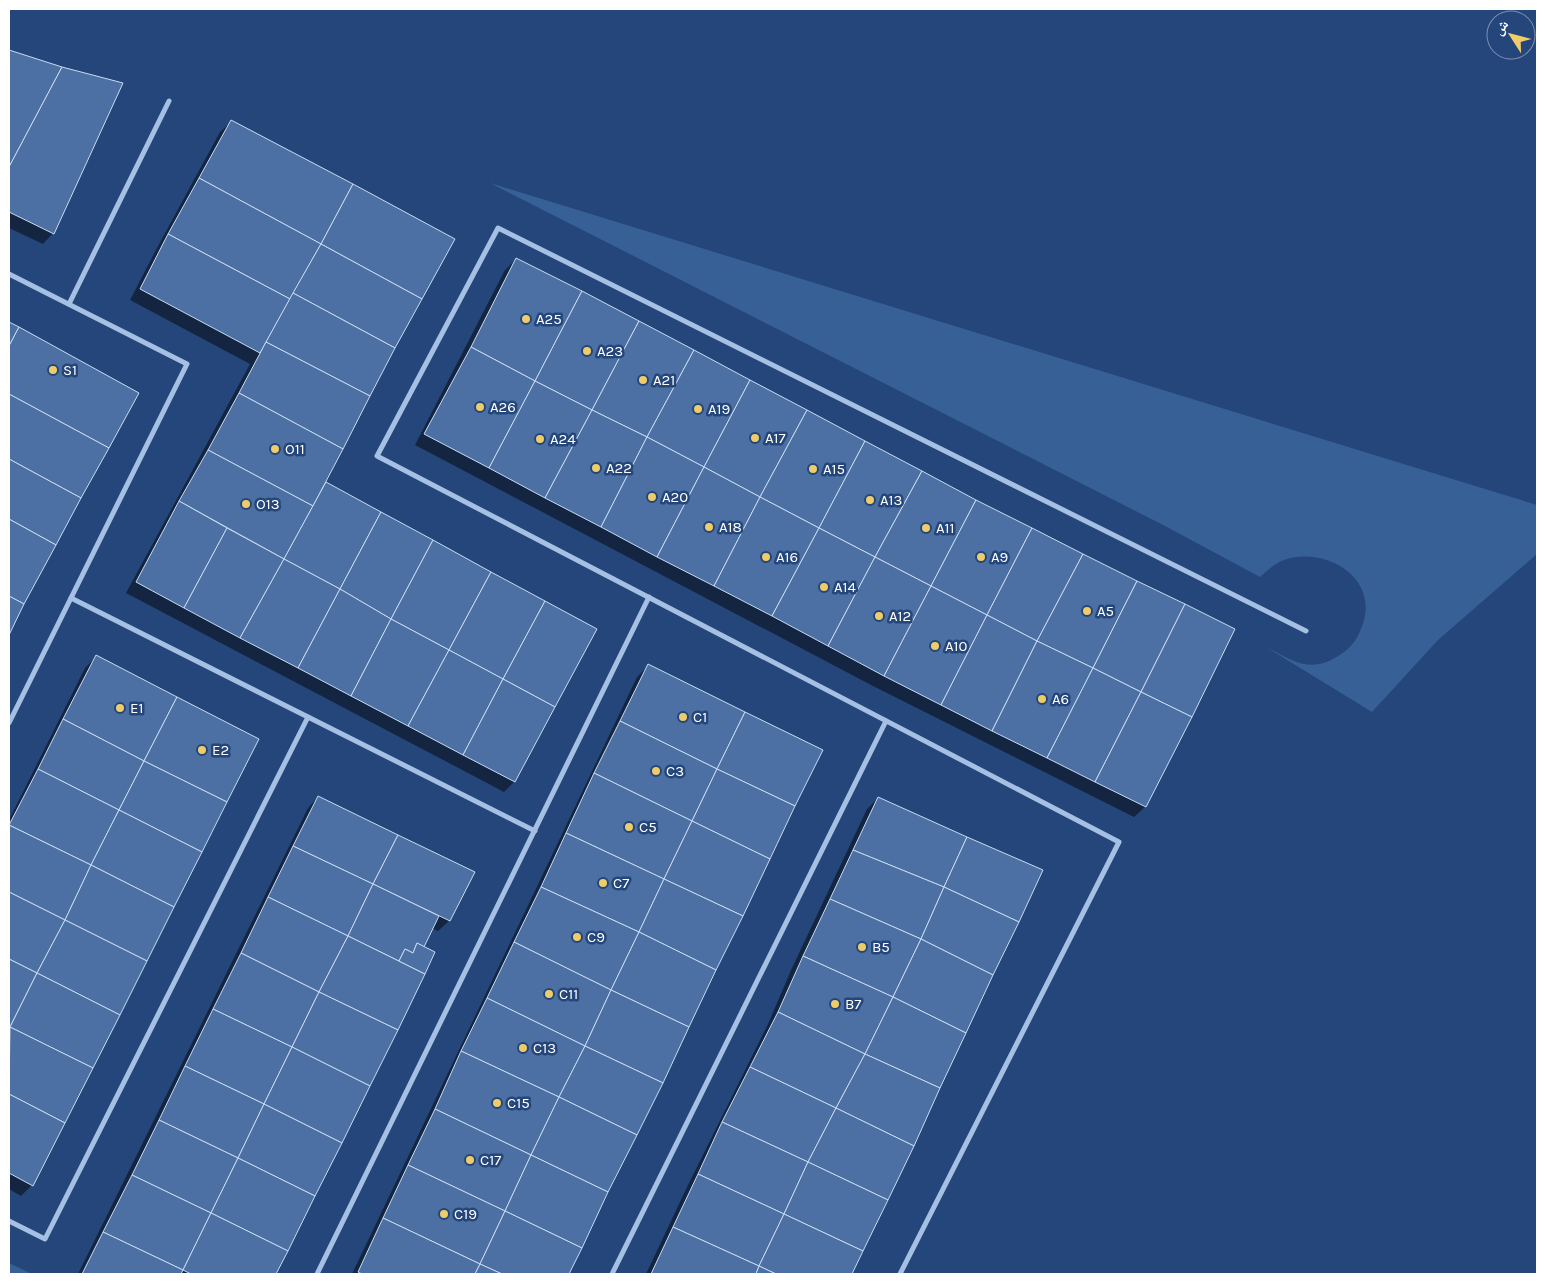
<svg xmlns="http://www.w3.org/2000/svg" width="1546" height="1283" font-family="Karla,'Noto Naskh Arabic',sans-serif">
<rect width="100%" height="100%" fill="#24467a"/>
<g fill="#376097">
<path d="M490 183 1537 505V554L1438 640 1372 712 1266 647C1278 653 1292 662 1304 664 1319 667 1332 661 1344 652 1354 645 1361 632 1364 620 1376 575 1323 546 1284 560 1275 563 1267 571 1260 577L1165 526Z"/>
<path d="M9 1263 32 1274H9Z"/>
</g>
<g fill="#0007">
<path d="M9 51 61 68 53 233 43 244 9 228Z"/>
<path d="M231 122 395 347 324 482 595 630 514 782 504 792 126 593 250 364 130 300 158 246 220 132Z"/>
<path d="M516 259 975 500 1233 630 1145 807 1134 817 873 686 415 445 505 270Z"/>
<path d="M9 323 18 328 23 604 9 632Z"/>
<path d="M96 657 32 1185 21 1196 9 1189V820L85 668Z"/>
<path d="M648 666 822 751 568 1274H352L637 677Z"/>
<path d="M318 797 473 873 449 921 438 931 432 928 423 948 434 953 275 1274H78L308 808Z"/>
<path d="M878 798 1041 870 851 1274H646L688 1185 768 1024 792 968 867 809Z"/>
</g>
<g fill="#4c70a3" stroke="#c9dbf3">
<path d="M9 50 62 67 9 167Z"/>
<path d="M62 67 123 83 54 234 9 212V167Z"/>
<path d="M231 120 353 184 321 244 199 178Z"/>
<path d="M199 178 321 244 290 299 168 234Z"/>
<path d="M353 184 455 239 422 299 321 244Z"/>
<path d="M168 234 290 299 260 353 140 289Z"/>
<path d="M321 244 422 299 395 348 293 293Z"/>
<path d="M516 258 582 291 535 381 471 347Z"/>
<path d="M582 291 639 321 592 410 535 381Z"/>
<path d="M293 293 395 348 370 396 266 342Z"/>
<path d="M639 321 694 350 647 437 592 410Z"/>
<path d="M9 322 19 327 9 346Z"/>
<path d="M19 327 139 393 109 448 9 394V346Z"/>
<path d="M266 342 370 396 343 449 239 393Z"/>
<path d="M471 347 535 381 489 468 424 434Z"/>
<path d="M694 350 750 380 704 467 647 437Z"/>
<path d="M750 380 807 410 760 497 704 467Z"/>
<path d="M535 381 592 410 545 498 489 468Z"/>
<path d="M239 393 343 449 313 506 208 450Z"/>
<path d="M9 394 109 448 81 498 9 459Z"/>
<path d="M592 410 647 437 601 527 545 498Z"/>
<path d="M807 410 865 441 819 528 760 497Z"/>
<path d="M647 437 704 467 657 557 601 527Z"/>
<path d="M865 441 922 471 875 557 819 528Z"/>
<path d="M208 450 313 506 284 559 179 501Z"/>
<path d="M9 459 81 498 56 545 9 519Z"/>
<path d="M704 467 760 497 714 586 657 557Z"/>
<path d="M922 471 976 500 931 586 875 557Z"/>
<path d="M326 482 381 512 340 589 284 559Z"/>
<path d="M760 497 819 528 772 616 714 586Z"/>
<path d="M976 500 1032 528 987 615 931 586Z"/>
<path d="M179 501 227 528 184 608 136 582Z"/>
<path d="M381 512 433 540 391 619 340 589Z"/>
<path d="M9 519 56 545 24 604 9 596Z"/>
<path d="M227 528 284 559 240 638 184 608Z"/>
<path d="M819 528 875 557 828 646 772 616Z"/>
<path d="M1032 528 1083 554 1037 641 987 615Z"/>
<path d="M433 540 491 572 449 650 391 619Z"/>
<path d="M1083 554 1137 581 1093 668 1037 641Z"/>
<path d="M875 557 931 586 884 676 828 646Z"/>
<path d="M284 559 340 589 298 668 240 638Z"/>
<path d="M491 572 545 601 503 679 449 650Z"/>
<path d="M1137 581 1185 604 1141 692 1093 668Z"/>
<path d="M931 586 987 615 941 705 884 676Z"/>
<path d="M340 589 391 619 351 696 298 668Z"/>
<path d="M9 596 24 604 9 635Z"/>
<path d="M545 601 597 629 555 707 503 679Z"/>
<path d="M1185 604 1235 629 1192 717 1141 692Z"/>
<path d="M987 615 1037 641 992 731 941 705Z"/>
<path d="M391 619 449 650 408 726 351 696Z"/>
<path d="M1037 641 1093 668 1047 758 992 731Z"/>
<path d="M449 650 503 679 463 755 408 726Z"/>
<path d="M96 655 177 697 144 761 63 719Z"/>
<path d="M648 664 745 712 717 769 620 721Z"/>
<path d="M1093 668 1141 692 1095 782 1047 758Z"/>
<path d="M503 679 555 707 515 782 463 755Z"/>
<path d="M1141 692 1192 717 1146 807 1095 782Z"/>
<path d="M177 697 259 739 227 802 144 761Z"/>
<path d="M745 712 823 750 795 806 717 769Z"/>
<path d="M63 719 144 761 119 810 38 769Z"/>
<path d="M620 721 717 769 692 821 594 773Z"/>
<path d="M144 761 227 802 202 852 119 810Z"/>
<path d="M38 769 119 810 91 865 9 825Z"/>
<path d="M717 769 795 806 770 859 692 821Z"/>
<path d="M594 773 692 821 664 879 566 833Z"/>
<path d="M318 796 398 835 373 884 293 846Z"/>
<path d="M878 797 967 837 944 887 853 850Z"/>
<path d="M119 810 202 852 174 907 91 865Z"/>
<path d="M692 821 770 859 743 916 664 879Z"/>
<path d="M9 825 91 865 65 920 9 892Z"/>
<path d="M566 833 664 879 639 932 541 887Z"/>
<path d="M398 835 475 872 450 921 373 884Z"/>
<path d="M967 837 1043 870 1019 922 944 887Z"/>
<path d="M293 846 373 884 348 936 268 897Z"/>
<path d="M853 850 944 887 921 939 830 899Z"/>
<path d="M91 865 174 907 147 961 65 920Z"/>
<path d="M664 879 743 916 716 970 639 932Z"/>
<path d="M373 884 439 916 424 947 417 943 413 953 405 949 399 961 348 936Z"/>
<path d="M541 887 639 932 611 990 514 942Z"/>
<path d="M944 887 1019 922 993 975 921 939Z"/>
<path d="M9 892 65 920 37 973 9 959Z"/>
<path d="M268 897 348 936 319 992 241 953Z"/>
<path d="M830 899 921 939 893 997 803 956Z"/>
<path d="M65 920 147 961 120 1015 37 973Z"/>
<path d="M639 932 716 970 689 1027 611 990Z"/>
<path d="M348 936 425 974 398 1030 319 992Z"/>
<path d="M921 939 993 975 966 1033 893 997Z"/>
<path d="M514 942 611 990 585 1046 487 998Z"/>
<path d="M417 943 435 952 425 974 399 961 405 949 413 953Z"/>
<path d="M241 953 319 992 292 1047 213 1009Z"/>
<path d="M803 956 893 997 865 1054 778 1012Z"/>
<path d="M9 959 37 973 10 1027H9Z"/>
<path d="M37 973 120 1015 93 1068 10 1027Z"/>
<path d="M611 990 689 1027 663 1083 585 1046Z"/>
<path d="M319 992 398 1030 370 1086 292 1047Z"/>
<path d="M893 997 966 1033 940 1088 865 1054Z"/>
<path d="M487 998 585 1046 559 1097 461 1051Z"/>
<path d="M213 1009 292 1047 264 1104 185 1066Z"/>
<path d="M778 1012 865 1054 836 1108 750 1067Z"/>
<path d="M10 1027 93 1068 65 1123 9 1094Z"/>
<path d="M585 1046 663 1083 637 1135 559 1097Z"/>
<path d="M292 1047 370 1086 342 1143 264 1104Z"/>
<path d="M461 1051 559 1097 531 1155 435 1109Z"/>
<path d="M865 1054 940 1088 914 1146 836 1108Z"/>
<path d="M185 1066 264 1104 238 1158 159 1120Z"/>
<path d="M750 1067 836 1108 808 1162 722 1122Z"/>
<path d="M9 1094 65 1123 33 1186 9 1173Z"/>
<path d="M559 1097 637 1135 608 1192 531 1155Z"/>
<path d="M264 1104 342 1143 315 1196 238 1158Z"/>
<path d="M836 1108 914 1146 888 1200 808 1162Z"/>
<path d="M435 1109 531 1155 505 1211 408 1165Z"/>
<path d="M159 1120 238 1158 211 1213 132 1175Z"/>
<path d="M722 1122 808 1162 784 1214 698 1174Z"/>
<path d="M531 1155 608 1192 582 1248 505 1211Z"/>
<path d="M238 1158 315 1196 288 1251 211 1213Z"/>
<path d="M808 1162 888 1200 863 1251 784 1214Z"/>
<path d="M408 1165 505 1211 480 1264 383 1218Z"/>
<path d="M698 1174 784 1214 759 1266 673 1227Z"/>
<path d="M132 1175 211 1213 183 1270 103 1232Z"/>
<path d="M505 1211 582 1248 569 1274H502L480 1264Z"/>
<path d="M211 1213 288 1251 276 1274H191L183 1270Z"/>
<path d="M784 1214 863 1251 852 1274H776L759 1266Z"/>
<path d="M383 1218 480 1264 475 1274H362L358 1272Z"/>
<path d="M673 1227 759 1266 756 1274H651Z"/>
<path d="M103 1232 183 1270 181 1274H82Z"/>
<path d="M480 1264 502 1274H475Z"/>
<path d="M759 1266 776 1274H756Z"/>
</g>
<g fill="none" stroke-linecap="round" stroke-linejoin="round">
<g stroke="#a6c0e4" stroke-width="5">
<path d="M9 274 187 364 9 723"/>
<path d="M69 304 169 101"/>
<path d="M71 598 535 831"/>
<path d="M9 1221 45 1239 308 717"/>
<path d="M317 1274 649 597"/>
<path d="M612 1274 886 721"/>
<path d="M900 1274 1119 842 377 456 498 228 1306 631"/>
</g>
</g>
<g fill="#eecc6a" stroke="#24467a" stroke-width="2">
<circle cx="526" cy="319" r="5"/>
<circle cx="587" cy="351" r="5"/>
<circle cx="53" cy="370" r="5"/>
<circle cx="643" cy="380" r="5"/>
<circle cx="480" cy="407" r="5"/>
<circle cx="698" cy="409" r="5"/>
<circle cx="755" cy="438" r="5"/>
<circle cx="540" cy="439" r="5"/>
<circle cx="275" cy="449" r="5"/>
<circle cx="596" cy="468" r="5"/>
<circle cx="813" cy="469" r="5"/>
<circle cx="652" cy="497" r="5"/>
<circle cx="870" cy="500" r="5"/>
<circle cx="246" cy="504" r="5"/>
<circle cx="709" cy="527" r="5"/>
<circle cx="926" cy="528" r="5"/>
<circle cx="766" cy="557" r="5"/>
<circle cx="981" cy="557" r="5"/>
<circle cx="824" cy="587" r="5"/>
<circle cx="1087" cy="611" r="5"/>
<circle cx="879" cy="616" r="5"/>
<circle cx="935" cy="646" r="5"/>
<circle cx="1042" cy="699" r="5"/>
<circle cx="120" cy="708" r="5"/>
<circle cx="683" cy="717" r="5"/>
<circle cx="202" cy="750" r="5"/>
<circle cx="656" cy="771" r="5"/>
<circle cx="629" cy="827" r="5"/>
<circle cx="603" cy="883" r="5"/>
<circle cx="577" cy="937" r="5"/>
<circle cx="862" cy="947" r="5"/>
<circle cx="549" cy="994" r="5"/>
<circle cx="835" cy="1004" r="5"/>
<circle cx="523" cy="1048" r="5"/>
<circle cx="497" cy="1103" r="5"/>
<circle cx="470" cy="1160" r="5"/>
<circle cx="444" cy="1214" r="5"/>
</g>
<g text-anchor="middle" stroke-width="5" stroke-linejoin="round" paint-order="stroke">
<g font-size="15" fill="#fff" stroke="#24467a" text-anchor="start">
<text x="536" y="324">A25</text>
<text x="597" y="356">A23</text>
<text x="63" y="375">S1</text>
<text x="653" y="385">A21</text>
<text x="490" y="412">A26</text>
<text x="708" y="414">A19</text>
<text x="765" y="443">A17</text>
<text x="550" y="444">A24</text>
<text x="285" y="454">O11</text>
<text x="606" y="473">A22</text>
<text x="823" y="474">A15</text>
<text x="662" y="502">A20</text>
<text x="880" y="505">A13</text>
<text x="256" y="509">O13</text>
<text x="719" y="532">A18</text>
<text x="936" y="533">A11</text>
<text x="776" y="562">A16</text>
<text x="991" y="562">A9</text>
<text x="834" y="592">A14</text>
<text x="1097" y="616">A5</text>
<text x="889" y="621">A12</text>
<text x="945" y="651">A10</text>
<text x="1052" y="704">A6</text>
<text x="130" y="713">E1</text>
<text x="693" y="722">C1</text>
<text x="212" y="755">E2</text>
<text x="666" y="776">C3</text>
<text x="639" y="832">C5</text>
<text x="613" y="888">C7</text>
<text x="587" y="942">C9</text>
<text x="872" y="952">B5</text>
<text x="559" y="999">C11</text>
<text x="845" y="1009">B7</text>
<text x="533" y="1053">C13</text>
<text x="507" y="1108">C15</text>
<text x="480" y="1165">C17</text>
<text x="454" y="1219">C19</text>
</g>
</g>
<rect width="1546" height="1283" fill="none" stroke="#ffffff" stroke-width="20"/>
<g transform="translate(1511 35) rotate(306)"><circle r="24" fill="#24467a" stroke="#7c90af"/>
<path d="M0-4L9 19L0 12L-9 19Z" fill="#eecc6a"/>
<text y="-8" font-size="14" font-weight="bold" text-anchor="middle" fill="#ffffff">ش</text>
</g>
</svg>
